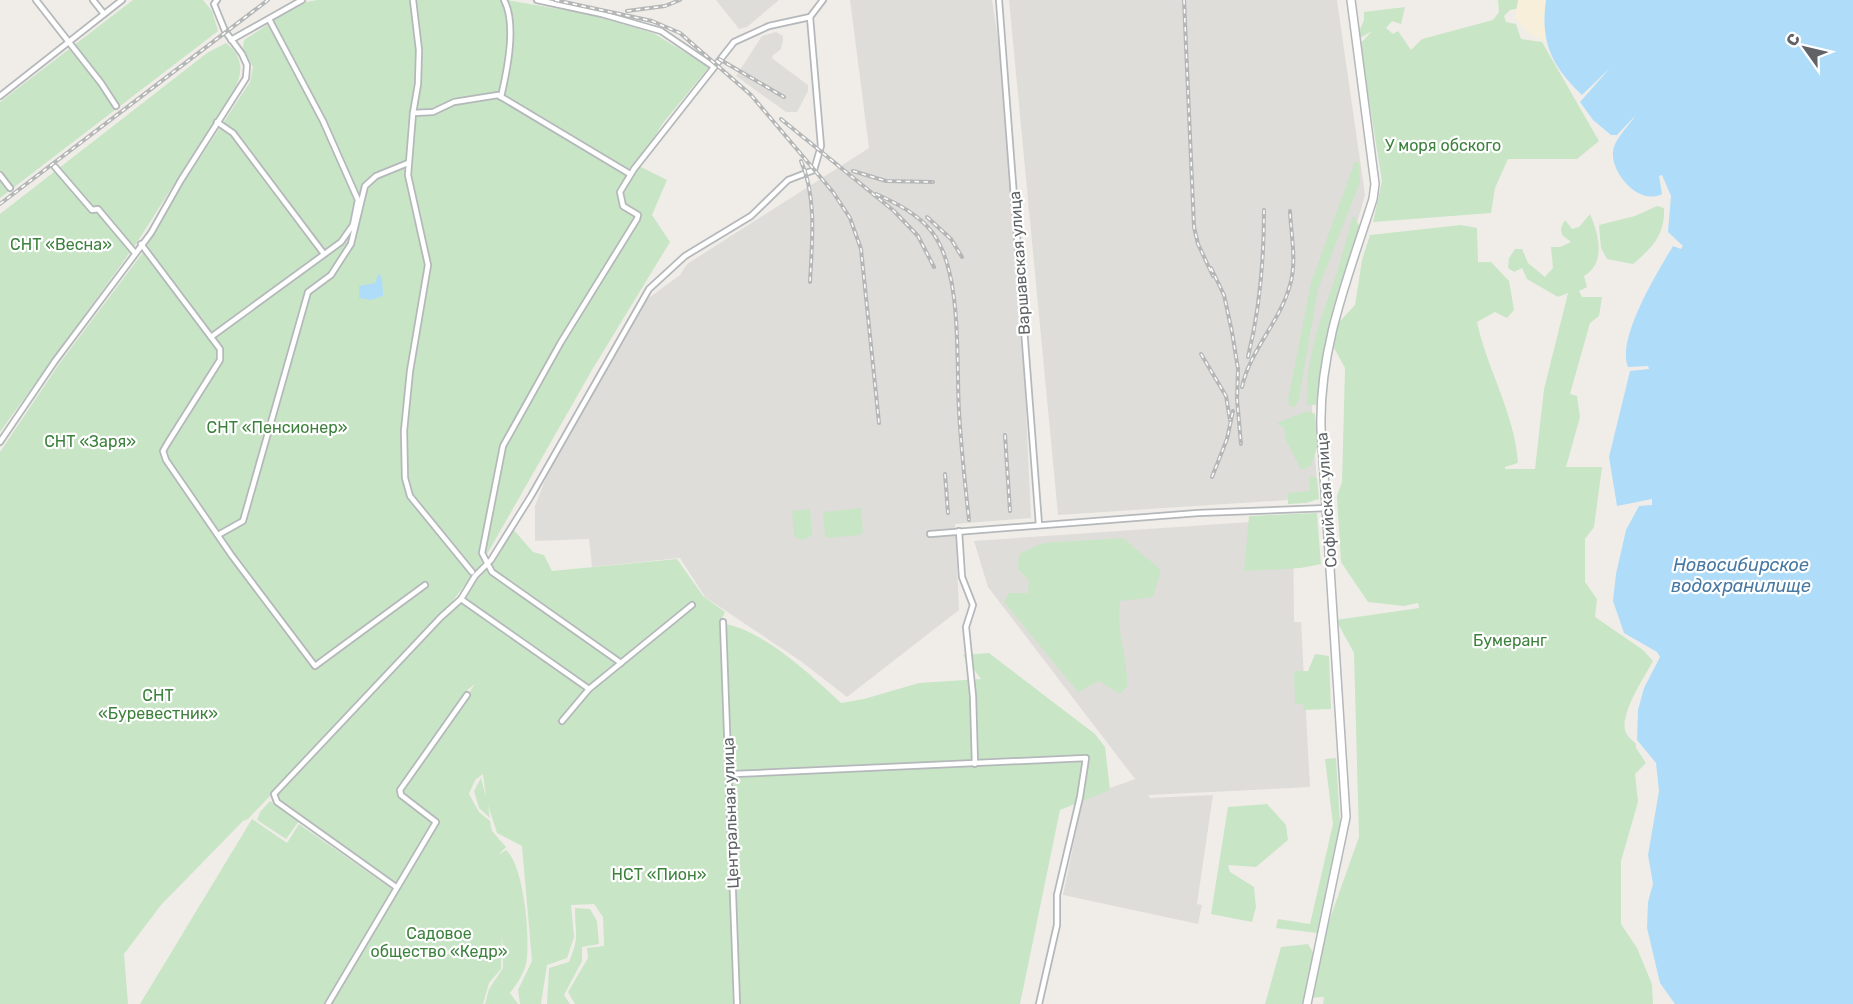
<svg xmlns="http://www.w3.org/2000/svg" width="1853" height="1004" font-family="Rubik,sans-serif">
<rect width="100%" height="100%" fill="#f0ede8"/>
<g fill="#dfddda">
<path d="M716 0H779L747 27 739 29Z"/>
<path d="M850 0H992L1013 134 1031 518 955 524 959 610 847 697 802 662 705 597 680 558 592 567 589 539 535 541V506L550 467 646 300 680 275 687 264 869 148Z"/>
<path d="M1009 0H1337L1365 195 1316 367 1312 410 1318 498 1058 515Z"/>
<path d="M776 32 783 36V40L781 49 772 56 773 59 808 85V91L797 112H786L736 76 762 36Z"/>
<path d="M1293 519 1294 622H1301L1310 787 1148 795 1150 798 1213 795 1197 904 1202 905 1198 924 1063 895 1083 798 1135 779 988 587 974 541Z"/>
</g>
<g fill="#c8e5c6">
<path d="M133 0H203L212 11 218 31 0 198V102Z"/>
<path d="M317 0H506L599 16 655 34 709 67 663 123 637 165 667 180 652 215 670 242 592 370 482 563 447 608 248 819 243 821 161 905 124 954 128 1004H0V452L59 364 144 251 179 190 250 82 253 67 243 48 244 40 301 3Z"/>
<path d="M1498 0H1520V8L1510 10 1504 16 1506 22 1516 24 1521 39 1542 42 1599 141 1577 159H1508L1495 188 1491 213 1373 222 1382 181 1360 44 1372 31 1355 41 1364 20V12L1405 7 1401 24 1392 21 1386 28 1393 34 1398 31 1411 50 1422 39 1493 20 1499 12Z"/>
<path d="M226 43C242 55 244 71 235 88L136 244 0 432V214L207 53Z"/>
<path d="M1355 161 1359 163 1360 182 1318 289 1299 399 1295 407 1290 406 1288 400 1311 283Z"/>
<path d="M1657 206 1664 208C1665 235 1653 247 1633 264L1607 259 1601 248 1599 225 1635 216Z"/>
<path d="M1590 214C1599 234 1606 264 1584 276L1587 287 1579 291 1582 297H1602L1599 316 1590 323 1570 394 1577 396 1580 417 1566 467H1602L1594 527 1585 539V582L1597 599 1595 617 1643 650 1653 661C1645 676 1618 716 1626 733 1628 737 1633 741 1636 744V748L1646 763 1635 774 1638 802 1621 861V924L1637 948 1652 984 1653 1004H1323L1324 997 1304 998 1302 1004H1265L1281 947 1308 944 1314 954 1311 972 1359 837 1354 653 1336 620 1419 608 1418 603 1404 606 1368 602 1341 562 1337 496 1342 482 1345 368 1327 335 1355 305 1362 260 1370 235 1461 225 1477 228 1478 262H1491L1509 281 1514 310 1507 318 1495 312 1477 322C1487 369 1515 414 1518 463L1505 467V469H1535L1544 389 1568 293 1558 297 1527 279 1522 268 1514 272 1508 268 1509 258 1515 249H1522L1528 263 1545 277 1553 268 1551 247H1560L1571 242 1562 235 1561 228 1565 220 1572 229 1579 227Z"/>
<path d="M1353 215 1361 229C1341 288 1322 342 1316 405H1307C1305 361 1319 323 1334 282 1341 260 1347 237 1353 215Z"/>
<path d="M1307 411 1315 414 1318 445 1311 466 1301 470 1286 440 1284 428 1277 423Z"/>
<path d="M1309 476 1317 478 1319 499 1306 503 1288 504V493L1310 491Z"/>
<path d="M861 508 863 531 860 535 827 538 825 535 823 512Z"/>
<path d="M810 509 812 535 808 538 800 540 794 536 792 511Z"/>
<path d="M1317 513 1321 564 1301 568 1244 571 1249 516Z"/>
<path d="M513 529 533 552 544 555 552 571 677 559 703 596 725 612 722 618 734 1004H575L568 992 588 958 587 948 604 946 603 917 594 904 571 905 574 937 567 958 547 965 541 1004H520L518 990 532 961 522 846 497 833 488 805 490 818 479 808 474 791 481 778 486 797 483 774 475 780 469 794 479 812 490 821 492 831 506 847 498 855 506 850C524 865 531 940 526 964 523 975 517 984 510 993L518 1004H485L489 989 503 968 502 932 501 969 489 983 483 1004H332L439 820 403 795 402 790 475 684 466 691 397 789 398 797 433 822 395 884 275 798V795L442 618 467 595 483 569Z"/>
<path d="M1123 538 1161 570 1153 597 1120 601C1115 631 1128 655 1127 686L1120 694 1099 681 1078 692 1004 602 1009 593H1028L1029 581 1018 569 1019 554 1043 543Z"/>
<path d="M724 624C762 629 813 677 841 703L864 699 919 683 981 679 963 655 989 653 1095 734 1105 747 1110 790 1060 810 1020 1004H739Z"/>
<path d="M1315 654 1329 656 1331 709 1304 710 1303 704H1295L1294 671H1308Z"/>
<path d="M1336 758 1340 823 1317 933 1276 928 1278 919 1310 924 1333 824 1325 759Z"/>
<path d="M270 801 299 821 286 839 257 820 260 812Z"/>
<path d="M1267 804 1286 825 1288 840 1256 867 1228 865 1230 872 1254 887 1256 907 1252 922 1211 914 1228 807Z"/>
<path d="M252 819 287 843 299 824 392 889 324 1004H140Z"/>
<path d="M575 908 590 909 597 921 599 944 582 947V961L564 995 570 1004H547L549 968 569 962C580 936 575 934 575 908Z"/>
</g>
<path fill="#f8efda" d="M1518 0H1546L1544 22 1547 42 1531 35 1515 18Z"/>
<g fill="#afddf9">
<path d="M1546 0H1853V1004H1675L1660 983 1647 928 1648 902 1653 884 1648 855 1659 791 1656 763 1637 740 1638 710 1644 688 1660 657 1657 652 1624 633 1613 601 1616 574 1626 530 1639 506 1652 505V499L1617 506 1609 457 1630 371 1649 369 1648 366 1628 367C1616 339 1658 271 1673 246L1681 249 1683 246 1668 232 1671 196 1662 175 1659 176 1662 194C1639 206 1611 173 1613 152 1614 139 1629 126 1635 116L1617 135H1611L1593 120 1580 102 1610 68 1582 95C1552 66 1540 43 1546 0Z"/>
<path d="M379 273 382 278 383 296 371 300 359 298V286L375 283Z"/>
</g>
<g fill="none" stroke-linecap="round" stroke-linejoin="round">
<g stroke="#b5b8bb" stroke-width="8">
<g id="street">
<path d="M36 0 101 83 116 106"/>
<path d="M93 0 104 14"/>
<path d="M413 0 419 50 418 84 413 113 408 175 428 265 410 371 404 431 405 478 410 496 472 572"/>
<path d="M537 0 602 14 661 31 714 67"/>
<path d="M999 0 1039 525"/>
<path d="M231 40 302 0"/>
<path d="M0 96 122 0"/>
<path d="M501 97C507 71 517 24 504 0"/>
<path d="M413 113 433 112 454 102 498 95 630 174"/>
<path d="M217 122 233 133 324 254"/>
<path d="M55 167 92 210 98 209 135 253"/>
<path d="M0 175 10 188"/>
<path d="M141 244 220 349V360L167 444 163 451 166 460 232 556 315 666 425 585"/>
<path d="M211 337 341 242 353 225 358 200 323 121 269 19"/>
<path d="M0 442 55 361 151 233 181 180 246 78 247 65 242 54 225 31 214 4 217 0"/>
<path d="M959 531 962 577 973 605 966 627 973 696 975 764"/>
<path d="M930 534 1198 513 1328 508"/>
<path d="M218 535 243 521 308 292 331 275 351 244 365 186 376 176 408 163"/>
<path d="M461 599 589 689"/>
<path d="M723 622 737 1004"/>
<path d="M621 663 492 572 482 553 503 446 561 342 637 219 638 215 623 206 620 192 634 169 734 42 769 26 810 17 823 0"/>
<path d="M562 721 589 689 692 605"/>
<path d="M734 774 1086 758 1080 797 1057 895V925L1039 1004"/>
<path d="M396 887 277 802 274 794 441 617 461 599 475 576 491 560 531 496 649 289 685 256 751 216 788 180 814 170 821 146 810 17"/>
<path d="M328 1004 436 822 401 795 400 790 467 695"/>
</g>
</g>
<g stroke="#b4b7bb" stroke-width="10">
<path id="secondary" d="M1307 1004 1346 817 1321 428C1319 347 1349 275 1373 199L1375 184 1351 0"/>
</g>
<use href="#street" stroke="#fff" stroke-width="4.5"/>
<use href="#secondary" stroke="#fff" stroke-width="7"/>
<g stroke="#b5b6b6" stroke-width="4">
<g id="rail">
<path d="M555 0 652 21 680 33 751 95 833 192 850 218 861 249 879 423"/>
<path d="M1184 0 1194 227 1198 244 1213 276"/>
<path d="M627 11 665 6 680 0"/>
<path d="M719 59 784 97"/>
<path d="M781 119 894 211 918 236 934 267"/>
<path d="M801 161C817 197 812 243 810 282"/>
<path d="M853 171 886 181 933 182"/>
<path d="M876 194C896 203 918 214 932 232 963 272 956 362 959 411 961 447 965 484 969 520"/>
<path d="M0 204 268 0"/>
<path d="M927 217 951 239 962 257"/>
<path d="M1211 268 1224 295 1232 332 1238 369 1237 399 1241 444"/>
<path d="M1201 354 1226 396 1230 420"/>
<path d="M1248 357C1260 308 1264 261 1264 210"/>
<path d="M1242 387C1250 350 1280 322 1290 285 1297 262 1291 235 1290 211"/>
<path d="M1005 435 1010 511"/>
<path d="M945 474 948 513"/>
<path d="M1212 477 1227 439 1233 411"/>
</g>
</g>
<use href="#rail" stroke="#fff" stroke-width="1.5" stroke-dasharray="4.5" stroke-linecap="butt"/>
</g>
<g text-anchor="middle" stroke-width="4.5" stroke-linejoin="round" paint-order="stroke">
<g font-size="16" fill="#3c813c" stroke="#fff">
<text x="1443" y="151">У моря обского</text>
<text x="61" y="250">СНТ «Весна»</text>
<text x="277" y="433">СНТ «Пенсионер»</text>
<text x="90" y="447">СНТ «Заря»</text>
<text x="1510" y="646">Бумеранг</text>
<text x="158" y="701">СНТ<tspan x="158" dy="18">«Буревестник»</tspan></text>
<text x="659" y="880">НСТ «Пион»</text>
<text x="439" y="939">Садовое<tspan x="439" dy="18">общество «Кедр»</tspan></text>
</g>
<g font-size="16" fill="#5f6366" stroke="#fff">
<text transform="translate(1019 263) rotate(-94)" y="6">Варшавская улица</text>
<text transform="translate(1326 500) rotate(-94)" y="6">Софийская улица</text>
<text transform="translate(730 813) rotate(-92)" y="6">Центральная улица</text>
</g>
<g font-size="18" font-style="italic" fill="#4879a2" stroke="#fff">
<text x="1741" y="571">Новосибирское<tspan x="1741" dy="21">водохранилище</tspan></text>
</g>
</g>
<g transform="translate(1805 48) rotate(304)" stroke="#ffffff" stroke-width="4.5" paint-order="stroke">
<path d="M0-4.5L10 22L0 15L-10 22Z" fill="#5f6366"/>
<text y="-9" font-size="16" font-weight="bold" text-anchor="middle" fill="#5f6366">С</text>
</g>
</svg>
